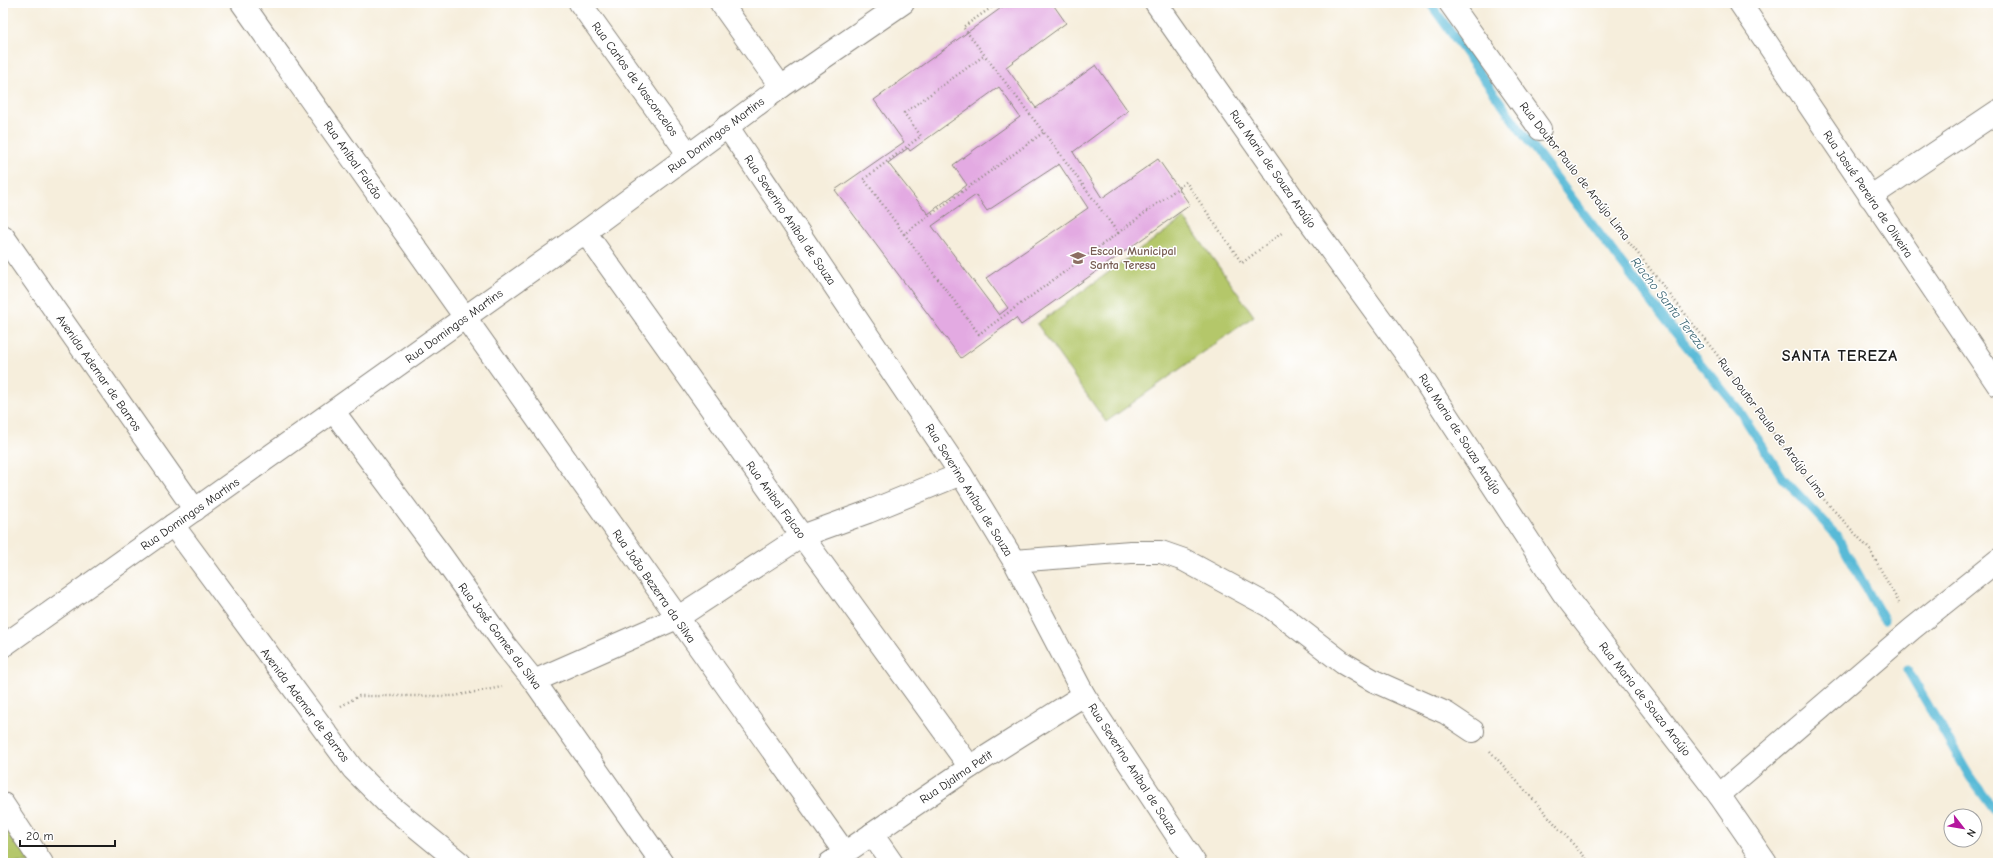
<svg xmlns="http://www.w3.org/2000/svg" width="2001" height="866" font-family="'Comic Neue',sans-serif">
<rect width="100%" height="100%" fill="#fff"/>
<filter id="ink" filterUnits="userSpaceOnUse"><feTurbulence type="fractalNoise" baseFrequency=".025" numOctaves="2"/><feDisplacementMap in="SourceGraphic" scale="8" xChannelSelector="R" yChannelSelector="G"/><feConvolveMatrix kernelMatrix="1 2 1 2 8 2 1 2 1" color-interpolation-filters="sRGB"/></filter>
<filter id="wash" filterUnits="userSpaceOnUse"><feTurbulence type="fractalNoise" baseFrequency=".012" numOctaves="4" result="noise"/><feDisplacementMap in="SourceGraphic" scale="16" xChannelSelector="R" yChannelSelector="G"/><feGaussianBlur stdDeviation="0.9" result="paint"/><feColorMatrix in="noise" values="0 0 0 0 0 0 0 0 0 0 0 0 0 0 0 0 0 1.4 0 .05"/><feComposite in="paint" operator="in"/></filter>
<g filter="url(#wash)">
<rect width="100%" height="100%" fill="#f6eedc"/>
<g fill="#b4c76a" stroke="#687243">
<path d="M1184 218 1254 316 1106 422 1037 324Z"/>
<path d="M3 804 42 863H3Z"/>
</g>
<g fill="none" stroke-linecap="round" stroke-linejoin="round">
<g stroke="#59bad7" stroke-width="9">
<path d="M1430 3 1523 134 1669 325 1739 410 1783 478 1837 536 1884 620"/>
<path d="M1907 669 1970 777 1998 815"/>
</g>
</g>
<g id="blocks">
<path fill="#e3aae2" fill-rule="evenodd" d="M1008 3H1052L1066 23 1006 67 1036 108 1096 65 1128 111 1073 152 1102 198 1158 159 1190 205 1021 325 1016 318 961 358 835 190 904 142 874 100ZM999 87 1020 117 953 165 967 185 928 214 888 163 908 148 910 151ZM1059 164 1088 208 986 278 1008 308 999 315 932 226 976 195 987 211Z"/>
</g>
</g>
<g filter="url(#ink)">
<use href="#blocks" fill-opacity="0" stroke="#89857c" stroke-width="1"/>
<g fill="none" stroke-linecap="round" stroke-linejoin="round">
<g stroke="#89857c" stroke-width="24">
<g id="street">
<path d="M242 3 845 853"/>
<path d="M580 3 689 155"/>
<path d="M721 3 781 87"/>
<path d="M1156 3 1305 215 1414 365 1563 593 1719 795 1766 863"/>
<path d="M1450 3 1540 129"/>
<path d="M1740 3 1998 385"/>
<path d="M727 126 961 474 1014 561 1084 695 1195 863"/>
<path d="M1870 197 1998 111"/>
<path d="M585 232 802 536 970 767"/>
<path d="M3 236 195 510"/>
<path d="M334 412 441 555 505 645 534 681 662 863"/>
<path d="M173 525 353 769 388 804 460 863"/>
<path d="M1014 561 1131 552H1161L1184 560 1269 606 1343 663 1374 681 1446 713 1473 731"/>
<path d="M534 681 677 618 802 536 868 512 961 474"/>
<path d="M1719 795 1912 629 1998 560"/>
<path d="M872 834 892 863"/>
<path d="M830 863 970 767 1084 695"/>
</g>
</g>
<g stroke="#89857c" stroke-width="24">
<g id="secondary">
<path d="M3 646 585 232 781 87 903 3"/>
<path d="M3 804 42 863"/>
</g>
</g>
<g stroke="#89857c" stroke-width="2.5" stroke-dasharray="1 3" stroke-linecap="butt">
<path d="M998 3 963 27 1061 155 1118 233 979 334 904 234 1044 132"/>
<path d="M1557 150 1718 356 1810 484 1870 550 1899 603"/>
<path d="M1118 233 1186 182 1242 263 1283 232"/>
<path d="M904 234 864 179 921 136 904 113 985 55"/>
<path d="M341 706 359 696H454L502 687"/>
<path d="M1490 751 1590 863"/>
</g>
<use href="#street" stroke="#fff" stroke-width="22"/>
<use href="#secondary" stroke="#fff" stroke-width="22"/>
</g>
</g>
<defs>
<g id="school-bare" transform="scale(1.2)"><path d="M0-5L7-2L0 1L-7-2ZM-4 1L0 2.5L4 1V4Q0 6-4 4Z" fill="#8d6e63" stroke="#fff" stroke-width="2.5" paint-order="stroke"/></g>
</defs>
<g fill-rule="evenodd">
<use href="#school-bare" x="1078" y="258"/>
</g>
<g text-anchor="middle" stroke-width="3" stroke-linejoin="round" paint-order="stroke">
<g font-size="12" fill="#1c1c1c" stroke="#fff">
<text transform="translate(635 79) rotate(54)" y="4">Rua Carlos de Vasconcelos</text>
<text transform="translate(716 135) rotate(-37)" y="4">Rua Domingos Martins</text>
<text transform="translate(353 160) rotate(55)" y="4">Rua Aníbal Falcão</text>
<text transform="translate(1273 169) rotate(55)" y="4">Rua Maria de Souza Araújo</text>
<text transform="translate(1575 171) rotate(52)" y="4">Rua Doutor Paulo de Araújo Lima</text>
<text transform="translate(1868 194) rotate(56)" y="4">Rua Josué Pereira de Oliveira</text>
<text transform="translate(790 220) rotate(56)" y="4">Rua Severino Aníbal de Souza</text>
<text transform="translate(454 326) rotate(-36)" y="4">Rua Domingos Martins</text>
<text transform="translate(99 373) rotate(55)" y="4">Avenida Ademar de Barros</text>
<text transform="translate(1772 428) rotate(53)" y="4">Rua Doutor Paulo de Araújo Lima</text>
<text transform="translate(1460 434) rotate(57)" y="4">Rua Maria de Souza Araújo</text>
<text transform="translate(969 490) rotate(58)" y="4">Rua Severino Aníbal de Souza</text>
<text transform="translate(776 500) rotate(54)" y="4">Rua Anibal Falcao</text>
<text transform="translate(190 514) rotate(-35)" y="4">Rua Domingos Martins</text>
<text transform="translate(654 586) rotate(55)" y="4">Rua João Bezerra da Silva</text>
<text transform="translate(500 636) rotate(53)" y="4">Rua José Gomes da Silva</text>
<text transform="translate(1645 699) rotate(52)" y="4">Rua Maria de Souza Araújo</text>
<text transform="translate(305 705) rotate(53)" y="4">Avenida Ademar de Barros</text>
<text transform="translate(1133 769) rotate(57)" y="4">Rua Severino Aníbal de Souza</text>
<text transform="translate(956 777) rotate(-34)" y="4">Rua Djalma Petit</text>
</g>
<g font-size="12" font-weight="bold" fill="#785e54" stroke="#fff" text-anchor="start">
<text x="1090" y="255">Escola Municipal<tspan x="1090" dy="14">Santa Teresa</tspan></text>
</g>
<g font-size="13" font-style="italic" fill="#376370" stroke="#fff">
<text transform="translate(1669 303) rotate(52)" y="5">Riacho Santa Tereza</text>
</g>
<g font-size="16" font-weight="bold" letter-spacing="1" fill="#1c1c1c" stroke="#fff">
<text x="1840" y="361">SANTA TEREZA</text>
</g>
</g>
<rect width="2001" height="866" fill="none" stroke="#fff" stroke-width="16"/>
<g transform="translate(1963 828) rotate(121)"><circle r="19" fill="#ffffff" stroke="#a4a4a4"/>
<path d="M0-3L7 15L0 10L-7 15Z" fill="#b5179e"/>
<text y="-6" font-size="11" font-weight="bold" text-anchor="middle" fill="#1c1c1c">N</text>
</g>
<path d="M20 840v6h95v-6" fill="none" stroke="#1c1c1c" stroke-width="2"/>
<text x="26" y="840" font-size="12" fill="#1c1c1c" stroke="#ffffff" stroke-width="3" paint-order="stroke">20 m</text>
</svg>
